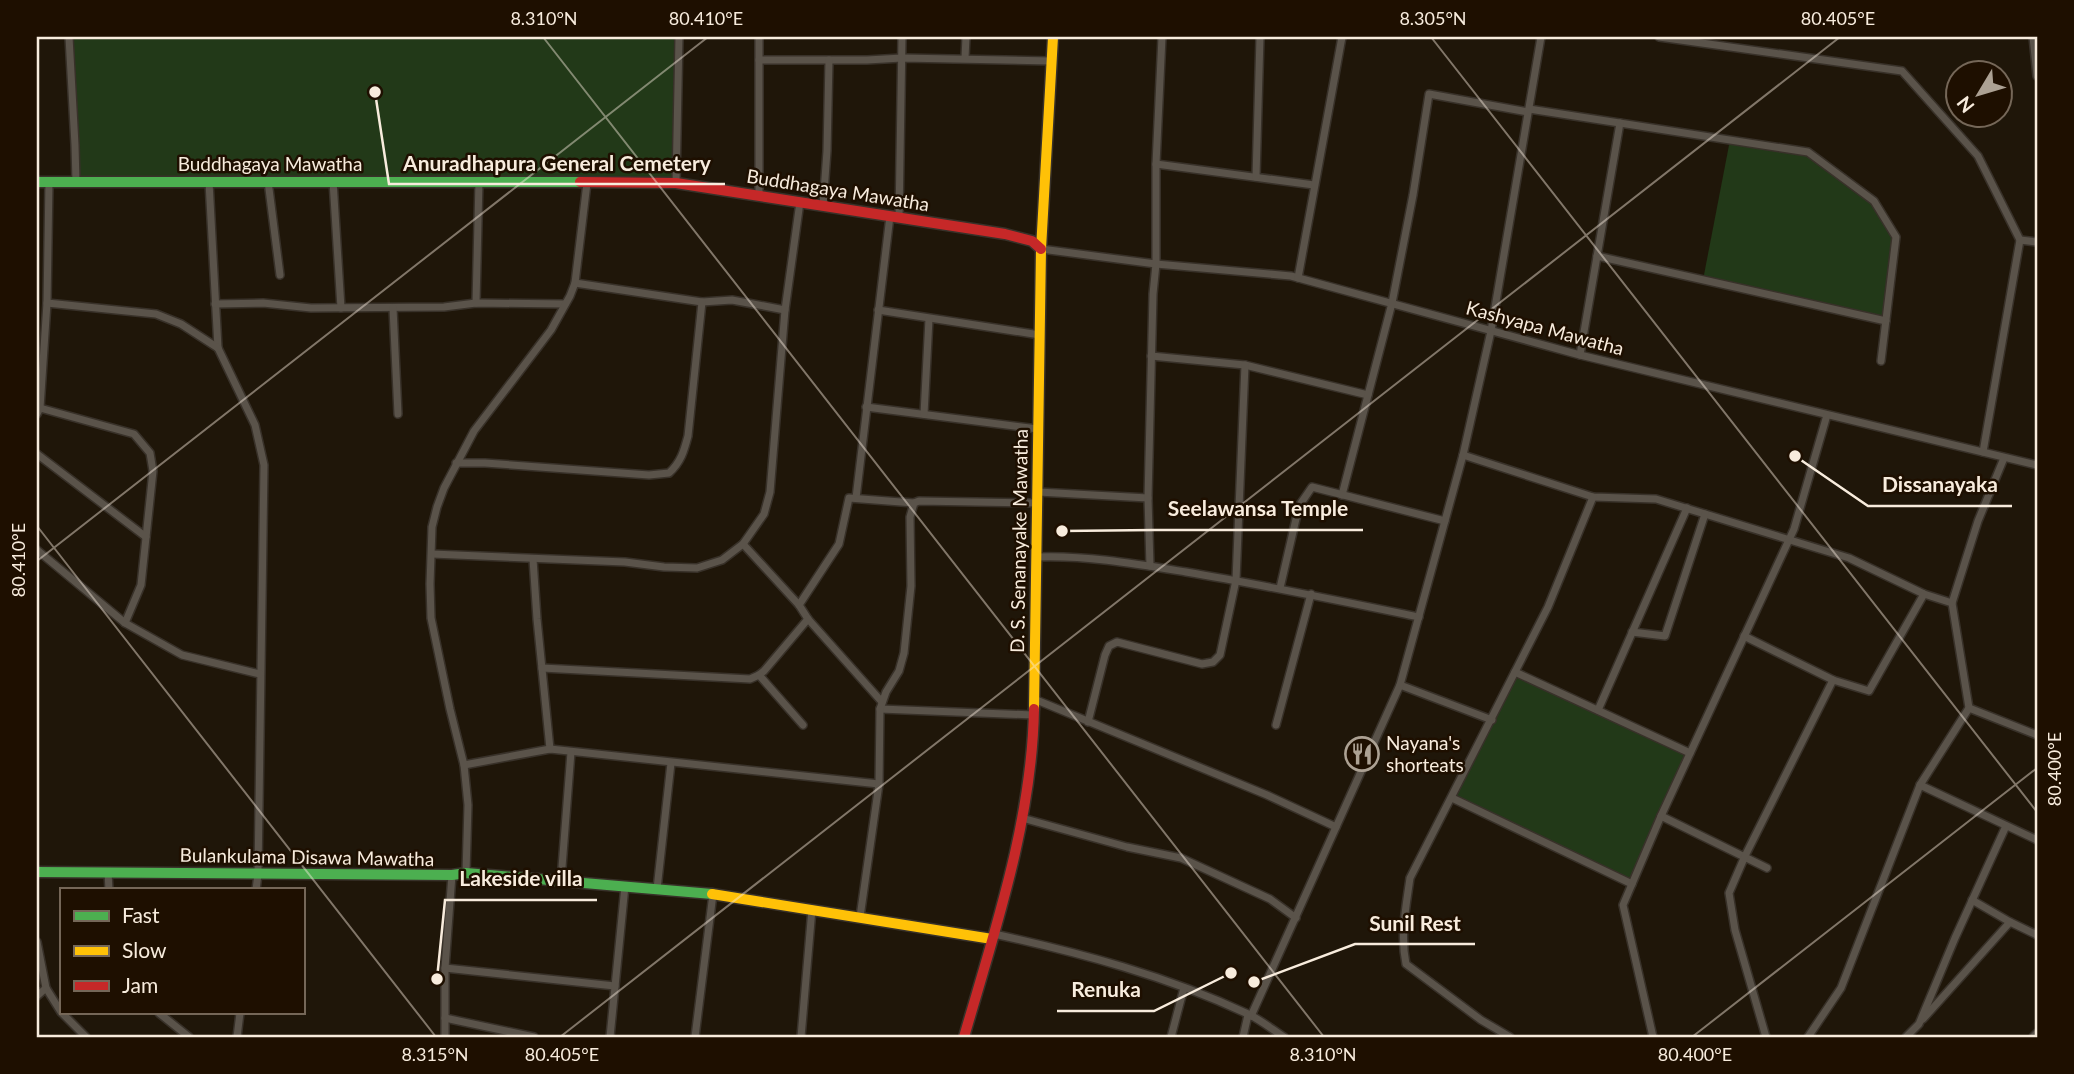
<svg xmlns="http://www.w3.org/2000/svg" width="2074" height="1074" font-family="Lato,sans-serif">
<rect width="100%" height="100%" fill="#1f1609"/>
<g fill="#223918">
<path d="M69 37H679L676 183 76 182Z"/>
<path d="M1730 140 1808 152 1874 201 1896 237 1886 321 1703 280Z"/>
<path d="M1515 672 1690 753 1632 884 1452 798Z"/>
</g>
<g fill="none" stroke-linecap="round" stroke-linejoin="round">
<g stroke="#383129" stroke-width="10">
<g id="street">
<path d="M69 37 75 145 76 182"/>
<path d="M1659 37 1902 71 1978 156 2020 240 1983 452"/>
<path d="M2033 37 2037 76"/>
<path d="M965 58 966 37"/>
<path d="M759 60H867L902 58 1051 61"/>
<path d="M1529 109 1808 152 1874 201 1896 237 1881 361"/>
<path d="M1156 164 1314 185"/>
<path d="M1256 177 1260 37"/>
<path d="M268 181 280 275"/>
<path d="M333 181 341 308"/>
<path d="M209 182 218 348 255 425 264 465 258 874 256 890"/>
<path d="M676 183 679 37"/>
<path d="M759 195V37"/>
<path d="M823 206 827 151 829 60"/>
<path d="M899 218 902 37"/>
<path d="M2020 240 2037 242"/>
<path d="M1041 249 1156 264 1291 276 1580 355 2037 465"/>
<path d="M1597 256 1886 321"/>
<path d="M1298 278 1342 37"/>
<path d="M575 283 702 302 732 300 785 310"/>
<path d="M47 303 156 314 181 324 218 348"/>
<path d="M476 303 479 181"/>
<path d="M215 304 263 303 311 308 444 307 476 303 565 304"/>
<path d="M393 308 398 414"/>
<path d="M878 310 1040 335"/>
<path d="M1580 355 1620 123"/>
<path d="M1151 356 1245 365 1368 395"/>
<path d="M866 407 1038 429"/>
<path d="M40 408 134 434 150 453 153 471 141 585 125 623"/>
<path d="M37 414 40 408 47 303 49 182"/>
<path d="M924 414 929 319"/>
<path d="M37 454 146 537"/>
<path d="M1463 455 1593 497 1656 499 1849 558 1924 594 1952 603 1969 708 1920 785 1841 988 1808 1037"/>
<path d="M456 463H485L649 475 669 473C681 462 684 451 688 436L702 302"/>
<path d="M1038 492 1148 498"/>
<path d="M1342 495 1392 303 1413 195 1429 94 1528 112"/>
<path d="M856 498 890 216"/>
<path d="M743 544 799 605 808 619 882 702"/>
<path d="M37 550 125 623 182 655 260 674"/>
<path d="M432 554 625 562 664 567 697 568 722 560 743 544 764 514 770 492 785 310 800 202"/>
<path d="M1036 557C1086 555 1137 564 1186 572 1264 585 1341 601 1419 617"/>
<path d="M533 559 537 619 550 749"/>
<path d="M1150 566 1148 498 1153 294 1156 264V164L1162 37"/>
<path d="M1280 588 1299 506 1312 487 1445 521"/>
<path d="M1952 603 1978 521 2004 458"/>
<path d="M799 605 839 544 849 498 914 503"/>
<path d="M1632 632 1665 636 1705 514"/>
<path d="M1744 636 1833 680 1869 691 1924 594"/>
<path d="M542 668 750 679 759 675 764 671 808 619"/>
<path d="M1515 672 1690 753"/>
<path d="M759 675 803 725"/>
<path d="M1400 685 1492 720"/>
<path d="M1034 699 1267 795 1336 827"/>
<path d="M1969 708 2037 735"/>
<path d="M880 709 1033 715"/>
<path d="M1598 710 1687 508"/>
<path d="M1088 722 1105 655 1109 646 1117 642 1202 664 1213 662 1220 655 1236 580 1245 365"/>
<path d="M1276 725 1311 594"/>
<path d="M464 765 550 749 879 784"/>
<path d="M1920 785 2037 840"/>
<path d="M1452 798 1632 884"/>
<path d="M1661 816 1767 868"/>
<path d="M1022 818 1127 847 1181 858 1270 899 1296 918"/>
<path d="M108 872 109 890"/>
<path d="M466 873 468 805 464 765 450 709 431 618 430 584 432 527 437 507 444 488 474 431 551 330 570 296 575 283 587 183"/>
<path d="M561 880 571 752"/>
<path d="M657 889 671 763"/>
<path d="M1972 900 2010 922"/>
<path d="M860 917 879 784 880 709 886 692 899 671 904 653 911 586 910 517 914 503 919 501 1038 503"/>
<path d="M994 934C1081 953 1167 976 1248 1014 1261 1020 1273 1030 1284 1037"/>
<path d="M37 942 46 988 61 1012"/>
<path d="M445 968 615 986"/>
<path d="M37 996 46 988"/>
<path d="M62 1013 86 1037"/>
<path d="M159 1013 189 1037"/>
<path d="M1251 1016 1400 685 1463 455 1491 331 1541 37"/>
<path d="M445 1018 534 1037"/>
<path d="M1923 1019 2010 922 2037 935"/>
<path d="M237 1037 240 1013"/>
<path d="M445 1037V968L452 875"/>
<path d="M610 1037 625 886"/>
<path d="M695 1037 713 894"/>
<path d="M801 1037 812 909"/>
<path d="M1171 1037 1184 988"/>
<path d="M1243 1037 1248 1015"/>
<path d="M1510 1037 1481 1020 1406 964C1400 935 1406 907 1410 878L1548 607 1593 497"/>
<path d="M1653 1037 1623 905 1661 816 1794 529 1827 415"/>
<path d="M1766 1037 1735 930 1729 893 1745 856 1833 680"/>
<path d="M1906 1037 1919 1024 1955 938 2006 826"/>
<path d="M2033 1037 2037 1033"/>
</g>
</g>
<g stroke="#383129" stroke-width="13">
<g id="fast">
<path d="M37 182H580"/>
<path d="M37 872 452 875 466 873 712 894"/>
</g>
</g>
<g stroke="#383129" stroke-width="13">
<g id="slow">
<path d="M1041 249 1053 37"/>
<path d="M1034 709 1041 249"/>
<path d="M712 894 992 939"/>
</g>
</g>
<g stroke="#383129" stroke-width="13">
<g id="jam">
<path d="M580 182 676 183 1005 234 1032 241 1041 249"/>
<path d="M964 1037C995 930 1032 821 1034 709"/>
</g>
</g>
<use href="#street" stroke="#5a534a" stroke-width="7"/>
<use href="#fast" stroke="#4caf50" stroke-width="10"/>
<use href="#slow" stroke="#ffc107" stroke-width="10"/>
<use href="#jam" stroke="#c62828" stroke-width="10"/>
</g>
<path fill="none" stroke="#f8ecdd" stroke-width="2" stroke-opacity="0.45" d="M543 37 1324 1037M1431 37 2037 812M37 526 436 1037M37 561 708 37M560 1037 1840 37M1692 1037 2037 768"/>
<defs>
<g id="restaurant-ring" transform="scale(1.75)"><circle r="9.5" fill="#1e0f00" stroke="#aca193" stroke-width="1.5"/><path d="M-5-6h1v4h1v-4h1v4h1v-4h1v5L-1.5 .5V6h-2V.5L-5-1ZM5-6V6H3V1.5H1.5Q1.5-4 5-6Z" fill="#aca193"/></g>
</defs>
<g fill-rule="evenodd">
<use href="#restaurant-ring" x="1362" y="754"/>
</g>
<g text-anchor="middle" stroke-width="5" stroke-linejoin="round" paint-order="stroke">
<g font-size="19" fill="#f8ecdd" stroke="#1e0f00">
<text x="270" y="171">Buddhagaya Mawatha</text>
<text transform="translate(838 190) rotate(9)" y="7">Buddhagaya Mawatha</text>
<text transform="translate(1545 328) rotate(15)" y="7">Kashyapa Mawatha</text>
<text transform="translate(1019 541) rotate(-89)" y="7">D. S. Senanayake Mawatha</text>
<text transform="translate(307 857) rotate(1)" y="7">Bulankulama Disawa Mawatha</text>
</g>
<g font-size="19" fill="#f8ecdd" stroke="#1e0f00" text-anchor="start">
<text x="1386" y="750">Nayana's<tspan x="1386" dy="22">shorteats</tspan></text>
</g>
</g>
<path fill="none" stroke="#f8ecdd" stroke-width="2.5" d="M375 92L389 184H725M1795 456L1868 506H2012M1062 531L1154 530H1363M437 979L445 900H597M1254 982L1355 944H1475M1231 973L1154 1011H1057"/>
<g fill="#f8ecdd" stroke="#1e0f00" stroke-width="2.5">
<circle cx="375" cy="92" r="7"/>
<circle cx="1795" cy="456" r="7"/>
<circle cx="1062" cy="531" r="7"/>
<circle cx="437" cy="979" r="7"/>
<circle cx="1254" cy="982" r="7"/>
<circle cx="1231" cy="973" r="7"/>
</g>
<g font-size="21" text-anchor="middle" font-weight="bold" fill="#f8ecdd" stroke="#1e0f00" stroke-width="5" stroke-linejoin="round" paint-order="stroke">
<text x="557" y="171">Anuradhapura General Cemetery</text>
<text x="1940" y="492">Dissanayaka</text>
<text x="1258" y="516">Seelawansa Temple</text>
<text x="521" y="886">Lakeside villa</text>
<text x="1415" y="931">Sunil Rest</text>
<text x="1106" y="997">Renuka</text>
</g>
<rect width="2074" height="1074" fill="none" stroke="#1e0f00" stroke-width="77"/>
<rect x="60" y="888" width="245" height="126" fill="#1e0f00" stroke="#756758" stroke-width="2"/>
<rect x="74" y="911" width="35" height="10" fill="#4caf50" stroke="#756758" stroke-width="2"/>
<text x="122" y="923" font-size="21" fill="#f8ecdd">Fast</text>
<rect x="74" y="946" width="35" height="10" fill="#ffc107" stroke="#756758" stroke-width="2"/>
<text x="122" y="958" font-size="21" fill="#f8ecdd">Slow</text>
<rect x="74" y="981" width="35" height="10" fill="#c62828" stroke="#756758" stroke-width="2"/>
<text x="122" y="993" font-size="21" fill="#f8ecdd">Jam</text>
<g transform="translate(1979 94) rotate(232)"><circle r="33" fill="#1e0f00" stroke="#756758" stroke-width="2"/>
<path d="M0-5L12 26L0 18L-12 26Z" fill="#aca193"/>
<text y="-10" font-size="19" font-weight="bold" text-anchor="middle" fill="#f8ecdd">N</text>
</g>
<rect x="38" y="38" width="1998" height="998" fill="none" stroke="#f8ecdd" stroke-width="2.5"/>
<g font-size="18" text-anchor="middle" fill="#f8ecdd">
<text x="544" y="25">8.310°N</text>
<text x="706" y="25">80.410°E</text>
<text x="1433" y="25">8.305°N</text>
<text x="1838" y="25">80.405°E</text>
<text transform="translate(19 560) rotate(-90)" y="6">80.410°E</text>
<text transform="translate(2055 769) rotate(-90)" y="6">80.400°E</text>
<text x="435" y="1061">8.315°N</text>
<text x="562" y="1061">80.405°E</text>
<text x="1323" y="1061">8.310°N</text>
<text x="1695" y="1061">80.400°E</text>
</g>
</svg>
